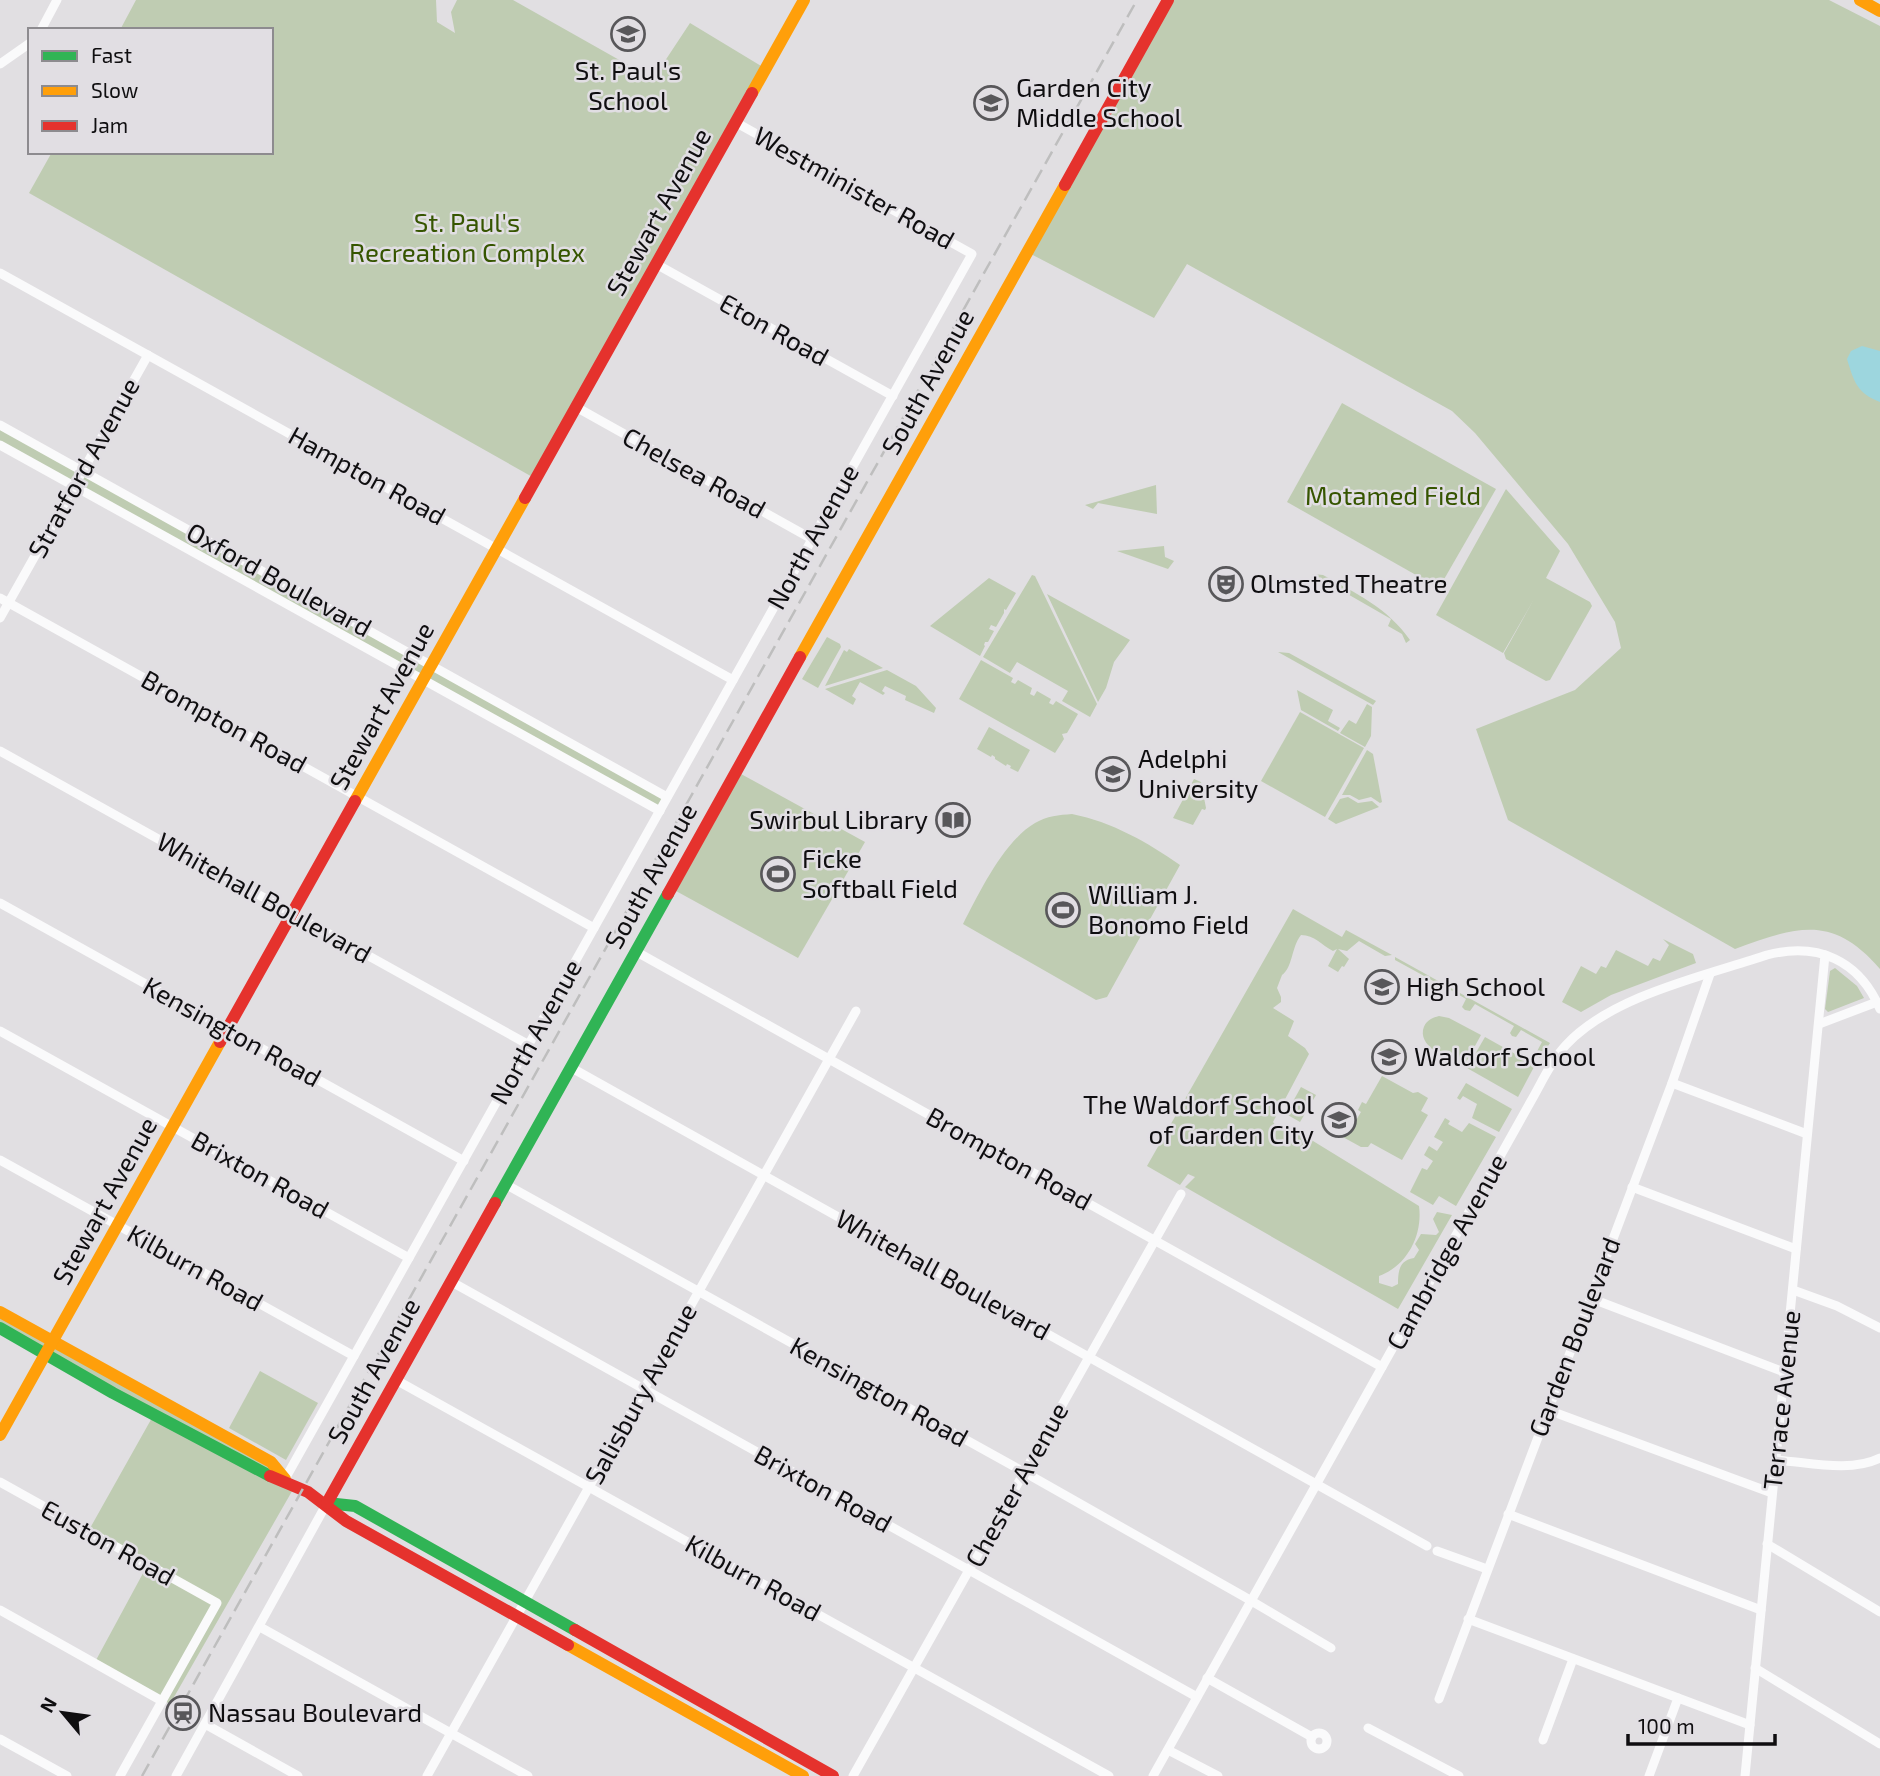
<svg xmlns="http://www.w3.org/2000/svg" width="1880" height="1776" font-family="'Exo 2',sans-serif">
<rect width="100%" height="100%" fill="#e1dfe2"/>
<g fill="#bfccb2">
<path d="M136 0H436L437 22 455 33 451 12 457 0H513L653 79 690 23 766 69 536 479 29 193 52 152H271V30H120Z"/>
<path d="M1172 0H1829L1880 26V969C1832 913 1796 927 1735 949L1508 820 1476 729 1575 690 1621 648 1615 622 1568 544 1475 433 1452 411 1187 264 1154 318 1027 252Z"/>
<path d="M1342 403 1496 489 1439 588 1287 502Z"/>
<path d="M0 427 665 798 659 809 0 443Z"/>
<path d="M1156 485 1157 514 1098 503 1093 509 1085 505Z"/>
<path d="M1506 489 1560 551 1546 578 1590 602 1592 606 1550 680 1546 681 1506 659 1504 653 1534 599 1503 653 1436 615Z"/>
<path d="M1164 546 1165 557 1174 561 1168 569 1117 551Z"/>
<path d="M1313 574 1323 575C1355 593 1388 608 1410 640L1406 643 1402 634 1388 626 1391 619 1318 577 1314 584 1310 582Z"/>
<path d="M1032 575 1035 576 1097 704 1090 717 1062 701 1068 691 1017 662 1010 673 983 657Z"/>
<path d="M989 578 1016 593 1006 610 1004 609V613L996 627 991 625 989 629 994 631 988 642H985L984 645 985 646 980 656 930 626Z"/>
<path d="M1047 594 1130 640 1114 662 1106 688 1098 702Z"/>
<path d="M827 637 840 644 841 647 818 688 802 679Z"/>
<path d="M849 649 883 668 825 686 844 650 847 652Z"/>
<path d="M1278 652 1289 653 1376 701 1373 705Z"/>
<path d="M981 660 1013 678 1011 682 1015 684 1018 680 1032 688 1030 694 1034 696 1037 691 1051 699 1049 703 1053 705 1056 701 1078 714 1067 733 1062 734 1064 739 1055 753 959 699Z"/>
<path d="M887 670 916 686 936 708 934 713 905 700 906 696 885 686 882 691 885 693 883 695 860 682 852 696 856 699 853 705 825 689Z"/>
<path d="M1297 690 1333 710 1328 721 1340 728 1338 731 1301 710Z"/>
<path d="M1367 704 1372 707 1371 736 1365 747 1340 733 1349 720 1356 724Z"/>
<path d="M1300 712 1364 748 1325 817 1261 781Z"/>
<path d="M989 727 1030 750 1018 772 1010 768 1011 766 1007 764 1006 766 995 759V757L992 755 991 757 977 749Z"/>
<path d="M1367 750 1373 754 1382 802 1380 803 1371 797 1359 800 1350 795H1342Z"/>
<path d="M741 774 865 842 798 958 676 891Z"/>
<path d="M1194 779 1201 782 1206 808 1205 810 1202 809 1193 825 1173 818Z"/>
<path d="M1348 797 1358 803 1372 801 1379 807 1336 824 1328 819 1340 799Z"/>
<path d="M1072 814C1112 822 1147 842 1180 865L1107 997 1096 1000 963 924C979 893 1004 841 1035 823 1047 816 1059 815 1072 814Z"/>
<path d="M1293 909 1342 937 1346 930 1392 955 1385 956 1359 941 1347 951 1338 949 1349 959 1344 967 1342 966 1338 972 1328 966 1337 949 1333 951C1321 945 1315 935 1301 935 1291 948 1293 967 1282 975L1277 988 1281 997V1002L1273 1008 1294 1021 1288 1036 1305 1048 1309 1054 1273 1122C1280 1132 1289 1133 1300 1133L1419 1206C1423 1235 1407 1266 1379 1276V1283L1392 1287 1398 1284C1398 1272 1399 1260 1414 1258L1419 1250 1415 1244 1421 1234 1436 1235 1439 1232 1433 1219 1437 1212 1452 1215 1398 1309 1185 1187 1195 1177 1188 1174 1180 1185 1147 1166Z"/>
<path d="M1663 939 1693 954 1696 963 1611 995 1581 1012 1562 1002 1581 966 1596 974 1601 966 1606 968 1616 950 1648 966 1653 958 1660 961 1669 945Z"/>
<path d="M1395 957 1550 1043 1540 1058 1535 1055 1542 1042 1521 1030 1516 1037 1512 1036 1510 1033 1514 1026 1475 1004 1470 1011 1465 1010 1462 1007 1466 999 1449 989 1440 1002 1446 988 1395 960Z"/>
<path d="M1835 968 1857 986 1864 998 1828 1012 1825 1009 1830 971Z"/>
<path d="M1439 1016 1449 1018 1481 1035 1464 1066C1450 1059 1420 1049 1423 1030 1425 1021 1431 1018 1439 1016Z"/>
<path d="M1485 1037 1535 1065 1518 1097 1467 1068Z"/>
<path d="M1382 1076 1413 1093 1418 1092 1428 1098 1421 1111 1428 1115 1402 1160 1371 1143 1368 1147H1361L1341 1136 1345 1130 1349 1132 1361 1112 1358 1110 1362 1102 1366 1104Z"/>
<path d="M1466 1083 1512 1109 1499 1132 1472 1118 1477 1104 1463 1096 1460 1100 1457 1098Z"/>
<path d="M1301 1087 1316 1095 1300 1122 1286 1114Z"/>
<path d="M1445 1118 1450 1121 1448 1124 1462 1132 1469 1123 1496 1137 1456 1206 1439 1196 1433 1205 1410 1192 1422 1168 1427 1170 1433 1161 1424 1155 1429 1146 1437 1151 1443 1142 1434 1137Z"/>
<path d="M0 1312 269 1462 295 1486 170 1704 95 1662 148 1564 89 1530 153 1416 0 1327Z"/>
<path d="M260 1371 318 1403 286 1460 229 1428Z"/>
</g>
<path fill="#9dd6de" d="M1862 346 1880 351V402C1857 393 1854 382 1847 359L1851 351Z"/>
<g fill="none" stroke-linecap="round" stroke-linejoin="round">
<g stroke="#fafafb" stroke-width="9">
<path d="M41 30 57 0"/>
<path d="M0 64 30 43"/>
<path d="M656 264 893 396"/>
<path d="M0 273 733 680"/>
<path d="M576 407 812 539"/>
<path d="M0 425 667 797"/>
<path d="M0 445 660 811"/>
<path d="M0 598 594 928"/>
<path d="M0 618 148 355"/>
<path d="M0 751 529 1045"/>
<path d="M0 903 464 1161"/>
<path d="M635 951 1382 1367"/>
<path d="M1819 1024 1877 1002"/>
<path d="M0 1031 409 1258"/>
<path d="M570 1067 1427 1546"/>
<path d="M1672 1083 1807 1134"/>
<path d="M0 1160 354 1356"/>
<path d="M505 1184 1024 1472 1243 1596 1331 1648"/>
<path d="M1632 1187 1796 1249"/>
<path d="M450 1281 1197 1697"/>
<path d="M1793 1290 1837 1306 1880 1328"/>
<path d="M1590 1298 1784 1372"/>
<path d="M396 1380 1109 1776"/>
<path d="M1548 1410 1772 1493"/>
<path d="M1776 1460C1808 1462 1850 1473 1880 1458"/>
<path d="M285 1479 972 254 735 122"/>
<path d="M0 1482 217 1603 120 1776"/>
<path d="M1508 1514 1761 1610"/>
<path d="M1767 1544 1880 1612"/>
<path d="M1437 1551 1487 1569"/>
<path d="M0 1610 162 1701"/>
<path d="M1468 1619 1750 1725"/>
<path d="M260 1627 528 1776"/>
<path d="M1755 1668 1880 1744"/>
<path d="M1207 1678 1312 1737"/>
<path d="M1439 1699 1672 1083 1710 974"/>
<path d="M205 1724 298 1776"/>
<path d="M1368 1728 1459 1776"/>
<circle cx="1319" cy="1741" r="8"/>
<path d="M0 1739 67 1776"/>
<path d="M1543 1740 1573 1659"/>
<path d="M1168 1750 1218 1776"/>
<path d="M176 1776 327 1503"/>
<path d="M427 1776 856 1011"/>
<path d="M853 1776 1181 1194"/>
<path d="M1153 1776 1531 1101C1542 1082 1551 1061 1566 1045 1611 996 1704 976 1767 955 1818 942 1859 960 1880 1009"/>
<path d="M1649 1776 1678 1698"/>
<path d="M1745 1776 1825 955"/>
</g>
<g stroke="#30b455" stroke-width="12">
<path d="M495 1203 668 894"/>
<path d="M0 1328 113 1393 270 1476"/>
<path d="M327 1503 355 1506 575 1630"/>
</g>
<g stroke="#ff9f0a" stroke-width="12">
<path d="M1860 0 1880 11"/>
<path d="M752 93 804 0"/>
<path d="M800 657 1065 185"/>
<path d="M355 801 525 498"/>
<path d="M0 1312 271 1462 285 1479"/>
<path d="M0 1435 220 1042"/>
<path d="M568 1645 803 1776"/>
</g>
<g stroke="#e5322d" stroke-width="12">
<path d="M1065 185 1168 0"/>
<path d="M525 498 752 93"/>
<path d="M668 894 800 657"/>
<path d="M220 1042 355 801"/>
<path d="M270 1476 308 1492 346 1521 568 1645"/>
<path d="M327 1503 495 1203"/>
<path d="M575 1630 833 1776"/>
</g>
<path stroke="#bebebe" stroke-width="2.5" stroke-dasharray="14 7" stroke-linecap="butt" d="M142 1776 1137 0"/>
</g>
<defs>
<g id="school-ring" transform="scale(1.75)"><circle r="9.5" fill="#e1dee3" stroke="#58575a" stroke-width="1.5"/><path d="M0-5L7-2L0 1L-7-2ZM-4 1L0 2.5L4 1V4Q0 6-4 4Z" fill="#58575a"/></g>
<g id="theatre-ring" transform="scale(1.75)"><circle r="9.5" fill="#e1dee3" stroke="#58575a" stroke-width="1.5"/><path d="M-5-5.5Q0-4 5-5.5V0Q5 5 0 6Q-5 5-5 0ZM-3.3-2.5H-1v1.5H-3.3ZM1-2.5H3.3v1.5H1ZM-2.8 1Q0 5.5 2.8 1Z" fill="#58575a"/></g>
<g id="university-ring" transform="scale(1.75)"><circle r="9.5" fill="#e1dee3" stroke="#58575a" stroke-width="1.5"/><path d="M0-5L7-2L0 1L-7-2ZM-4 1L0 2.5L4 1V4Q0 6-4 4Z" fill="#58575a"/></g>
<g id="library-ring" transform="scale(1.75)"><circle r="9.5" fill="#e1dee3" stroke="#58575a" stroke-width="1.5"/><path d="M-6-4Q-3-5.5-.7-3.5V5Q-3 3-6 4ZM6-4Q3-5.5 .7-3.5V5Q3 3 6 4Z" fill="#58575a"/></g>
<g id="stadium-ring" transform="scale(1.75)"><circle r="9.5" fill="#e1dee3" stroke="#58575a" stroke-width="1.5"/><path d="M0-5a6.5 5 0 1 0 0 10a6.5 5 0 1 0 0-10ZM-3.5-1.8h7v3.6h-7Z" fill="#58575a"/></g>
<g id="station-ring" transform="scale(1.75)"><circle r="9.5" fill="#e1dee3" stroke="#58575a" stroke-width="1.5"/><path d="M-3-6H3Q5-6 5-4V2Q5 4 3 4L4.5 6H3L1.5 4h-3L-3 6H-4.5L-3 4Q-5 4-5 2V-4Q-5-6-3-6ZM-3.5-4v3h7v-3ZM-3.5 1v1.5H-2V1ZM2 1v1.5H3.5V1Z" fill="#58575a"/></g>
</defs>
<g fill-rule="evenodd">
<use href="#school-ring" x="628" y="34"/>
<use href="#school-ring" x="991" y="103"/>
<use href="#theatre-ring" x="1226" y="584"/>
<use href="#university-ring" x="1113" y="774"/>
<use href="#library-ring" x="953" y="820"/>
<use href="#stadium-ring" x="778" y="874"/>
<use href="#stadium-ring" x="1063" y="910"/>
<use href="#school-ring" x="1382" y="987"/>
<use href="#school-ring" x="1389" y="1057"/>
<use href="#school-ring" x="1339" y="1120"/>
<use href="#station-ring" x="183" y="1713"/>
</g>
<g text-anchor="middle" stroke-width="5" stroke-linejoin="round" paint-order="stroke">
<g font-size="26" fill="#0f0e10" stroke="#e1dee3" text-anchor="start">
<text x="628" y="80" text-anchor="middle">St. Paul's<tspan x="628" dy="30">School</tspan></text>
<text x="1016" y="97">Garden City<tspan x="1016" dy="30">Middle School</tspan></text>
<text x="1250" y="593">Olmsted Theatre</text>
<text x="1138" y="768">Adelphi<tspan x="1138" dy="30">University</tspan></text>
<text x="928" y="829" text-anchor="end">Swirbul Library</text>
<text x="802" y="868">Ficke<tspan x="802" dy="30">Softball Field</tspan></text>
<text x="1088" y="904">William J.<tspan x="1088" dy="30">Bonomo Field</tspan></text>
<text x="1406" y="996">High School</text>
<text x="1414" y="1066">Waldorf School</text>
<text x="1314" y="1114" text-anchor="end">The Waldorf School<tspan x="1314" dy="30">of Garden City</tspan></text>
<text x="208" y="1722">Nassau Boulevard</text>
</g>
<g font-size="26" fill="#0f0e10" stroke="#e1dee3">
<text transform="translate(854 188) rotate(29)" y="9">Westminister Road</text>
<text transform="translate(659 212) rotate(-61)" y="9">Stewart Avenue</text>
<text transform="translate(774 330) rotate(29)" y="9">Eton Road</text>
<text transform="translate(928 382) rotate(-61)" y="9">South Avenue</text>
<text transform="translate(84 468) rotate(-61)" y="9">Stratford Avenue</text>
<text transform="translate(694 473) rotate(29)" y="9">Chelsea Road</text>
<text transform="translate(367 476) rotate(29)" y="9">Hampton Road</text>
<text transform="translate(813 537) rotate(-61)" y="9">North Avenue</text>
<text transform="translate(279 580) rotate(29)" y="9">Oxford Boulevard</text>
<text transform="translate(382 706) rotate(-61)" y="9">Stewart Avenue</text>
<text transform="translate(224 722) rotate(29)" y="9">Brompton Road</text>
<text transform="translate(651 876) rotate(-61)" y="9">South Avenue</text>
<text transform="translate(264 898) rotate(29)" y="9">Whitehall Boulevard</text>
<text transform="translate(232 1032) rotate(29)" y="9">Kensington Road</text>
<text transform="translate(536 1032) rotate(-61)" y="9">North Avenue</text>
<text transform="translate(1009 1159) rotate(29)" y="9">Brompton Road</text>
<text transform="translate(260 1175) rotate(29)" y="9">Brixton Road</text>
<text transform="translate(105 1201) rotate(-61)" y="9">Stewart Avenue</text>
<text transform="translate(1447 1252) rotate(-61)" y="9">Cambridge Avenue</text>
<text transform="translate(195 1268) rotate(29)" y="9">Kilburn Road</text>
<text transform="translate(943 1275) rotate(29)" y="9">Whitehall Boulevard</text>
<text transform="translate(1575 1337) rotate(-69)" y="9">Garden Boulevard</text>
<text transform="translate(374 1371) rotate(-61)" y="9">South Avenue</text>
<text transform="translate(879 1392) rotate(29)" y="9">Kensington Road</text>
<text transform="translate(641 1394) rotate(-61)" y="9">Salisbury Avenue</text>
<text transform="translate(1782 1400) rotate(-84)" y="9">Terrace Avenue</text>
<text transform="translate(1017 1485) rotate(-61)" y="9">Chester Avenue</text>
<text transform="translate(823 1489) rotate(29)" y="9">Brixton Road</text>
<text transform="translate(108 1543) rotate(29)" y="9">Euston Road</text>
<text transform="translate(753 1578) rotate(29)" y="9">Kilburn Road</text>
</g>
<g font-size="26" fill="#365500" stroke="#e1dee3">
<text x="467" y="232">St. Paul's<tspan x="467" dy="30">Recreation Complex</tspan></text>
<text x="1393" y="505">Motamed Field</text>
</g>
</g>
<rect x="28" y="28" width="245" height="126" fill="#e1dee3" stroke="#8d8b8f" stroke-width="2"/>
<rect x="42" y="51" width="35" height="10" fill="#30b455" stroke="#8d8b8f" stroke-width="2"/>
<text x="91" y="63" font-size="21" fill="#0f0e10">Fast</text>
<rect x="42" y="86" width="35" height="10" fill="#ff9f0a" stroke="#8d8b8f" stroke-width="2"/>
<text x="91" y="98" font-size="21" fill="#0f0e10">Slow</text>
<rect x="42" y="121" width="35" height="10" fill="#e5322d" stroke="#8d8b8f" stroke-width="2"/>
<text x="91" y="133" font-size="21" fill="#0f0e10">Jam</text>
<g transform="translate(63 1713) rotate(299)" stroke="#e1dee3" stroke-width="5" paint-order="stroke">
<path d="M0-5L12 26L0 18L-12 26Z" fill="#0f0e10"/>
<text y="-10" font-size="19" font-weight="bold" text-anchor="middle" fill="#0f0e10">N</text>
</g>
<path d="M1628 1734v10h147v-10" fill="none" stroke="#0f0e10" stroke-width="3.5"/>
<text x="1638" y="1734" font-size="21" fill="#0f0e10" stroke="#e1dee3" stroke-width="5" paint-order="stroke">100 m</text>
</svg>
